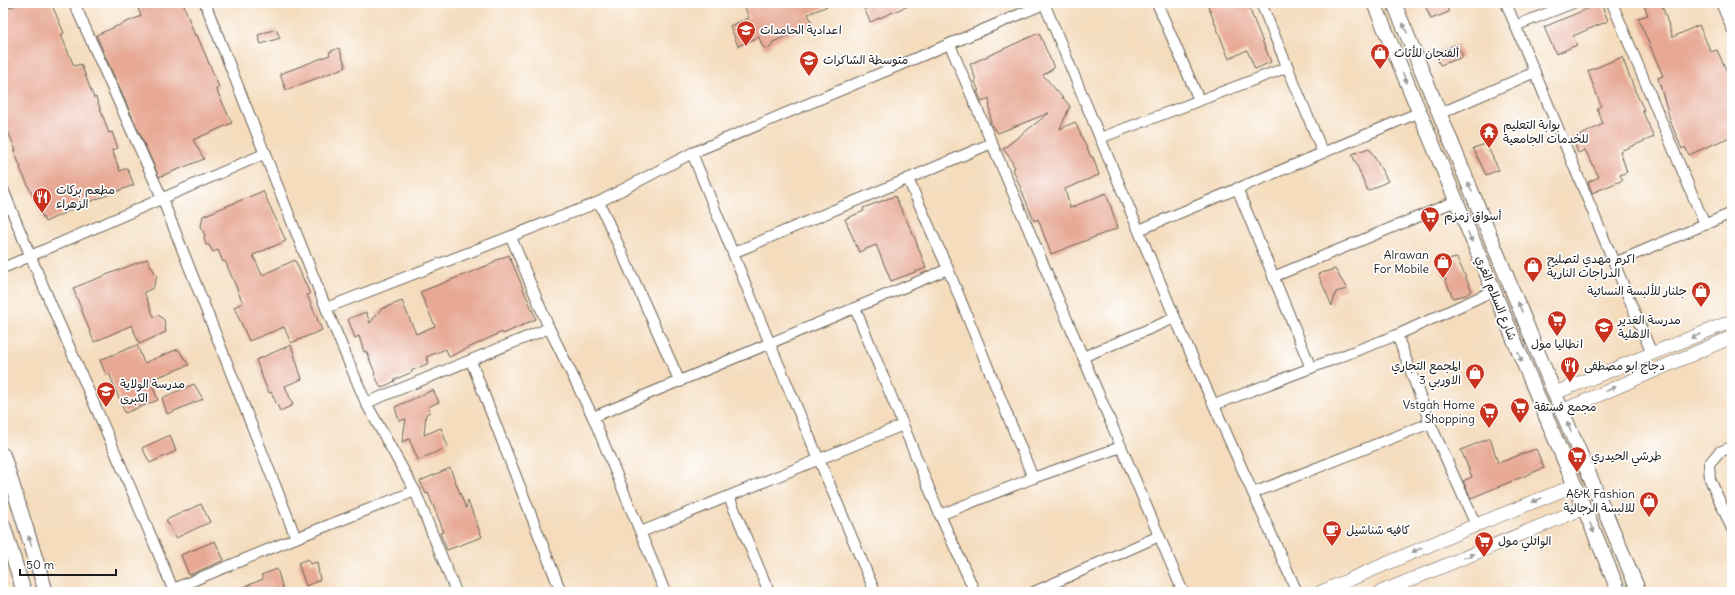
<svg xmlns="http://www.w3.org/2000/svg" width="1735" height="595" font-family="Delius,'Playpen Sans Arabic',sans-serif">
<rect width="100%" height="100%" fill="#fff"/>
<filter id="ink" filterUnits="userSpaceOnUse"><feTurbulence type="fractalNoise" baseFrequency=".025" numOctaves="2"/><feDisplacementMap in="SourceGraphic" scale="8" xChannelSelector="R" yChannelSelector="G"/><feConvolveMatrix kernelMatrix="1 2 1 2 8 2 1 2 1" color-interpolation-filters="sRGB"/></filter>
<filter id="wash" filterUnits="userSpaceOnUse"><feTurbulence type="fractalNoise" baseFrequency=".012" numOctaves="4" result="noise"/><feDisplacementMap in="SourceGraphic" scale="16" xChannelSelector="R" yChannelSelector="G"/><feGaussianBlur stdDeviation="0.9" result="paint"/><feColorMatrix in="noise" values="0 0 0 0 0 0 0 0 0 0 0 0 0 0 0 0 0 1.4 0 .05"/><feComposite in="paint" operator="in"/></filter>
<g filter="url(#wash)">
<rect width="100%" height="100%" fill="#f4dcbd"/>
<g id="blocks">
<g fill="#e7a994">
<path d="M21 3H51L64 33 61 35 74 66 81 64 94 98 96 97 109 133 112 132 118 148 112 150 120 171 127 168 134 185 86 203 45 222 20 168H21L14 151H16L7 129 3 131V10Z"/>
<path d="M136 3H183L195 36 197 35 219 87 216 89 232 123 193 140 204 159 159 177 96 35 141 16Z"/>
<path d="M743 3H835L808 14 813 25 773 42 771 47 766 49 762 46 759 37 738 46 730 26 749 18Z"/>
<path d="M862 3H915L870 22Z"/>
<path d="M1207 3H1247L1271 62 1255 69 1247 50 1229 59Z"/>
<path d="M1424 3H1445L1449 12 1431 19Z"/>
<path d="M1601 3 1608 21 1573 36 1577 45 1556 54 1544 27Z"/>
<path d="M1650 3H1661L1673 37 1699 25 1711 52 1717 50 1729 76 1732 75V136L1689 155 1685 147 1682 149 1671 123 1658 78 1663 76 1638 18 1648 15 1644 5Z"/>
<path d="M276 29 280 38 261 44 258 35Z"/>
<path d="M1039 33 1054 68 1043 75 1070 106 1060 129 1075 122 1091 157H1093L1099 175 1065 189 1070 208 1106 193 1118 228 1051 254 1038 219 1034 221 1013 169 1015 168 1010 158 1003 149 1049 113 998 133 991 125 989 98 982 102 977 91H979L975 82 976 80 970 64Z"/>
<path d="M1457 44 1463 57 1440 65 1435 53Z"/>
<path d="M339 48 346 67 286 90 280 74 330 55 329 52Z"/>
<path d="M1622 57 1636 93 1644 110H1642L1654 137 1620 151 1627 172 1620 175 1623 180 1592 193 1588 182 1599 177 1585 150 1578 153 1573 139 1603 124 1597 108 1601 106 1588 71Z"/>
<path d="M1486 144 1499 170 1486 175 1473 148Z"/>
<path d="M1369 148 1388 181 1368 191 1352 154Z"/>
<path d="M263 191 286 241 253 255 262 275 295 260 310 294 307 295 322 330 291 343 284 327 249 341 234 307 243 303 225 261 223 262 218 250 213 252 209 245H206L204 238 205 236 201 226 203 216Z"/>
<path d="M895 196 914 236 926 268 891 281 876 245 859 252 845 219 864 211 863 208Z"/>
<path d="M509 255 536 319 503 334 502 332 449 357 446 349 426 357 429 363 411 371 412 372 394 380 395 381 381 388 374 374 375 373 366 351 364 352 359 336 355 338 348 319 366 312 370 323 381 309 402 301 416 334 435 326 420 292 494 263V261Z"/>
<path d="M1457 258 1472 291 1466 295 1453 298 1438 262Z"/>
<path d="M147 259 157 277 153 288 144 292 154 317 159 315 164 320 166 332 139 344 132 325 94 342 73 288Z"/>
<path d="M1335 269 1347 289 1336 292 1332 306 1318 274Z"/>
<path d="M137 345 144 363 178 349 189 365 150 380 158 400 125 413 109 373 106 375 100 360Z"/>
<path d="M291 345 302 379 285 386 293 405 280 411 271 392 269 393 265 384 256 360Z"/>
<path d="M194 384 203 399 167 414 162 398Z"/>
<path d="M433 390 439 402 428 407 430 412 426 414 424 435 441 428 448 447 418 460 409 439 402 442 406 419 399 421 395 407Z"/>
<path d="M170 435 176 451 150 463 142 448Z"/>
<path d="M1490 438 1498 463 1536 449 1544 468 1471 498 1463 481 1472 477 1461 450Z"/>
<path d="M450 468 466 508 468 501 482 537 447 550 440 533 444 532 428 493 426 494 420 481Z"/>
<path d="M201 504 210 522 176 538 166 520Z"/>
<path d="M215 541 224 560 189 575 181 555Z"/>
<path d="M308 559 310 564 317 562 320 580 306 586 298 563Z"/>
<path d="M277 569 284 592H232L263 579 261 575Z"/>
</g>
</g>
</g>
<g filter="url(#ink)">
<use href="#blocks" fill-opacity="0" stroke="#685f54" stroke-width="1"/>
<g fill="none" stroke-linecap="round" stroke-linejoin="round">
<g stroke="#685f54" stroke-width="12">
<g id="minor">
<path d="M74 3 162 198 296 538"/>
<path d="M205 3 326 308 366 403 415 491 456 592"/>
<path d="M1044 3 1175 318 1297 592"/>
<path d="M1157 3 1199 100"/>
<path d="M1261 3 1323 153"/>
<path d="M1506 3 1652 354"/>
<path d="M1612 3 1705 225"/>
<path d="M1721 3 1732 29"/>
<path d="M1515 26 1573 3"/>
<path d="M950 45 1183 592"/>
<path d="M1441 113 1535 72"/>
<path d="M1100 138 1288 67"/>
<path d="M692 153 770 344 875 592"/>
<path d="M908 179 948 269 1033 478"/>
<path d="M1237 188 1311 368"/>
<path d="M3 189C57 325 120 457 174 592"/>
<path d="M599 202 680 382"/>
<path d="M1139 230 1420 112"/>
<path d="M511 237 549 328 593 417 665 592"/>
<path d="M733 253 992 143"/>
<path d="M1614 263 1732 213"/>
<path d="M3 268 266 153"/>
<path d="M1273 277 1456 201"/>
<path d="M326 308 599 202 692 153 1044 4"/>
<path d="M855 308 940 515 975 592"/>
<path d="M1397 335 1430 423 1476 525"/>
<path d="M1083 357 1175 318"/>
<path d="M471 361 561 592"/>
<path d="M366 403 549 328"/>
<path d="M1214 405 1397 335 1493 291"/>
<path d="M593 417 948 269"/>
<path d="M1732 447 1719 452 1709 464 1710 479 1732 529"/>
<path d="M1253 493 1430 423"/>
<path d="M729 497 769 592"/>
<path d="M940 515 1033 478 1121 447"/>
<path d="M641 532 903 425"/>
<path d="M173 589 296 538 415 491"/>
<path d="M1034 592 1159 536"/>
</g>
</g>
<g stroke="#685f54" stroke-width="14">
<g id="tertiary">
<path d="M1555 393 1732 321"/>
<path d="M1562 411 1732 337"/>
<path d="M1321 592 1476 525 1573 486"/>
<path d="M1381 592 1584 508"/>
</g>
</g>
<g stroke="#685f54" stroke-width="16">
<g id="secondary">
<path d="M1374 3 1619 592"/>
<path d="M1394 3 1562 411 1639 592"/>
<path d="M3 455 46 592"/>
<path d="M3 525 24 592"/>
</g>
</g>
<use href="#minor" stroke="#fff" stroke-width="10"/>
<use href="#tertiary" stroke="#fff" stroke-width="13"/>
<use href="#secondary" stroke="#fff" stroke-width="14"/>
</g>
<defs><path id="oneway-solid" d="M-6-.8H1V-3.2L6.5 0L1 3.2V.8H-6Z"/></defs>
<g fill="#999">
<use href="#oneway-solid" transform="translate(1405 28) rotate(-113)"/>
<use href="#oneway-solid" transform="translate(1405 78) rotate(67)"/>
<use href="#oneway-solid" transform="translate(1470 187) rotate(-112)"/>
<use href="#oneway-solid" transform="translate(1470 237) rotate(68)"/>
<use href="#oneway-solid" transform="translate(1520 307) rotate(-112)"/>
<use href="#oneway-solid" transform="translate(1696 336) rotate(158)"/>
<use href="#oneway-solid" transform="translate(1520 357) rotate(67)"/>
<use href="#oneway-solid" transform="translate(1611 389) rotate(-24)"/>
<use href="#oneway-solid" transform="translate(1569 427) rotate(-113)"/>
<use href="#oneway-solid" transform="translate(1537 500) rotate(158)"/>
<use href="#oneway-solid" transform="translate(1592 528) rotate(67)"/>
<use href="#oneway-solid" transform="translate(30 541) rotate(-107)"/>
<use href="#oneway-solid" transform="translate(1417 550) rotate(157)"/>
<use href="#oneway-solid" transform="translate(1469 556) rotate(-22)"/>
</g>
</g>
<defs>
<g id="school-pin" transform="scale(1)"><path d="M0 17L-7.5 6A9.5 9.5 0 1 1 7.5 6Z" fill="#c8321e" stroke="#fff"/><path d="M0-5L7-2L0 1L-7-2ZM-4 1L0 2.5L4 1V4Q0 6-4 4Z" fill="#fff"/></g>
<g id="shop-pin" transform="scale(1)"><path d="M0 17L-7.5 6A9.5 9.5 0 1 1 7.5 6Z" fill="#c8321e" stroke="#fff"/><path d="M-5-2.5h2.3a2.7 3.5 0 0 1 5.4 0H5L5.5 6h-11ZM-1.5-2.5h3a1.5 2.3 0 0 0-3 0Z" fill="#fff"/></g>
<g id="temple-pin" transform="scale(1)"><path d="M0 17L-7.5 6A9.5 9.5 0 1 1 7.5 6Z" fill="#c8321e" stroke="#fff"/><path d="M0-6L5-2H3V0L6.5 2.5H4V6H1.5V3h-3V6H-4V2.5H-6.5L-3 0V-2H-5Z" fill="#fff"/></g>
<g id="restaurant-pin" transform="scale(1)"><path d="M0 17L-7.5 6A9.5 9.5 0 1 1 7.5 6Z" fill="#c8321e" stroke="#fff"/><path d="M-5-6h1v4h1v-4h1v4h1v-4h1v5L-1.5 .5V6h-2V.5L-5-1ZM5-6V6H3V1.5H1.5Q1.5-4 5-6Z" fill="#fff"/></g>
<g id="supermarket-pin" transform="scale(1)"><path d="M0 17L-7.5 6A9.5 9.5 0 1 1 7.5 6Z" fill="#c8321e" stroke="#fff"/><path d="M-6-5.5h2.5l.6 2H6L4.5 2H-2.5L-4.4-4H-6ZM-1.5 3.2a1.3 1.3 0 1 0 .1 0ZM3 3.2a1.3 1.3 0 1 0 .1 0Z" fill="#fff"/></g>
<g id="cafe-pin" transform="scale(1)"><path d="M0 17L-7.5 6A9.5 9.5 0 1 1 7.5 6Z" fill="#c8321e" stroke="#fff"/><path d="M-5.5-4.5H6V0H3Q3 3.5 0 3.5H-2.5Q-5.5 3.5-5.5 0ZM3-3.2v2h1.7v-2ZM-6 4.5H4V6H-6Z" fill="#fff"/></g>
</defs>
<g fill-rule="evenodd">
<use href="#school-pin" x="746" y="30"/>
<use href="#shop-pin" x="1380" y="53"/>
<use href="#school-pin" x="809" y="60"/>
<use href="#temple-pin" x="1489" y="132"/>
<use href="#restaurant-pin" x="42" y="197"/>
<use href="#supermarket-pin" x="1430" y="216"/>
<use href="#shop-pin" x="1443" y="262"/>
<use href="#shop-pin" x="1533" y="266"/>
<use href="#shop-pin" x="1701" y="291"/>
<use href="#supermarket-pin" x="1557" y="320"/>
<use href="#school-pin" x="1604" y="327"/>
<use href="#restaurant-pin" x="1570" y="366"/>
<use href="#shop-pin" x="1475" y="373"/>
<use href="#school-pin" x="106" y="391"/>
<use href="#supermarket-pin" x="1520" y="407"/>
<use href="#supermarket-pin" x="1489" y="412"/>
<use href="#supermarket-pin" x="1577" y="456"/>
<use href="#shop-pin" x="1649" y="501"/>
<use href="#cafe-pin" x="1332" y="530"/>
<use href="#supermarket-pin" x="1484" y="541"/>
</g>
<g text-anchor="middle" stroke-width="3.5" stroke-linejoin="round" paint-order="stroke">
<g font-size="12" fill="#1c1c1c" stroke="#fff" text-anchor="start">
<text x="760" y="34">اعدادية الحامدات</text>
<text x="1394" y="57">ألفنجان للأثاث</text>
<text x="823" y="64">متوسطة الشاكرات</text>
<text x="1503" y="129">بوابة التعليم<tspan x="1503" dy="14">للخدمات الجامعية</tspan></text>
<text x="56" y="194">مطعم بركات<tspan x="56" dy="14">الزهراء</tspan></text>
<text x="1444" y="220">أسواق زمزم</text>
<text x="1429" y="259" text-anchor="end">Alrawan<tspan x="1429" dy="14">For Mobile</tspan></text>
<text x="1547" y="263">اكرم مهدي لتصليح<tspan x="1547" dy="14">الدراجات النارية</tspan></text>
<text x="1687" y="295" text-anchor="end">جلنار للألبسة النسائية</text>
<text x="1618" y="324">مدرسة الغدير<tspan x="1618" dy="14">الاهلية</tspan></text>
<text x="1557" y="348" text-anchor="middle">انطاليا مول</text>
<text x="1461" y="370" text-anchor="end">المجمع التجاري<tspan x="1461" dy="14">الاوربي 3</tspan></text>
<text x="1584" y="370">دجاج ابو مصطفى</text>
<text x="120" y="388">مدرسة الولاية<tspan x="120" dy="14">الكبرى</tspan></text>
<text x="1475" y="409" text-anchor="end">Vstgah Home<tspan x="1475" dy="14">Shopping</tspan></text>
<text x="1534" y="411">مجمع فستقة</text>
<text x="1591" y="460">طرشي الحيدري</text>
<text x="1635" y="498" text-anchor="end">A&amp;K Fashion<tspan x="1635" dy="14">للالبسة الرجالية</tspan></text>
<text x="1346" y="534">كافيه شناشيل</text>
<text x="1498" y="545">الوائلي مول</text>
</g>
<g font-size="12" fill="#1c1c1c" stroke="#fff">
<text transform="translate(1496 298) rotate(68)" y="4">شارع السلام الغري</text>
</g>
</g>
<rect width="1735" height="595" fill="none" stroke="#fff" stroke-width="16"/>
<path d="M20 569v6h96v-6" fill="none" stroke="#1c1c1c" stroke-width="2"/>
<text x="26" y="569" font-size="12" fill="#1c1c1c" stroke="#ffffff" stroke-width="3" paint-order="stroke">50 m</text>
</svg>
